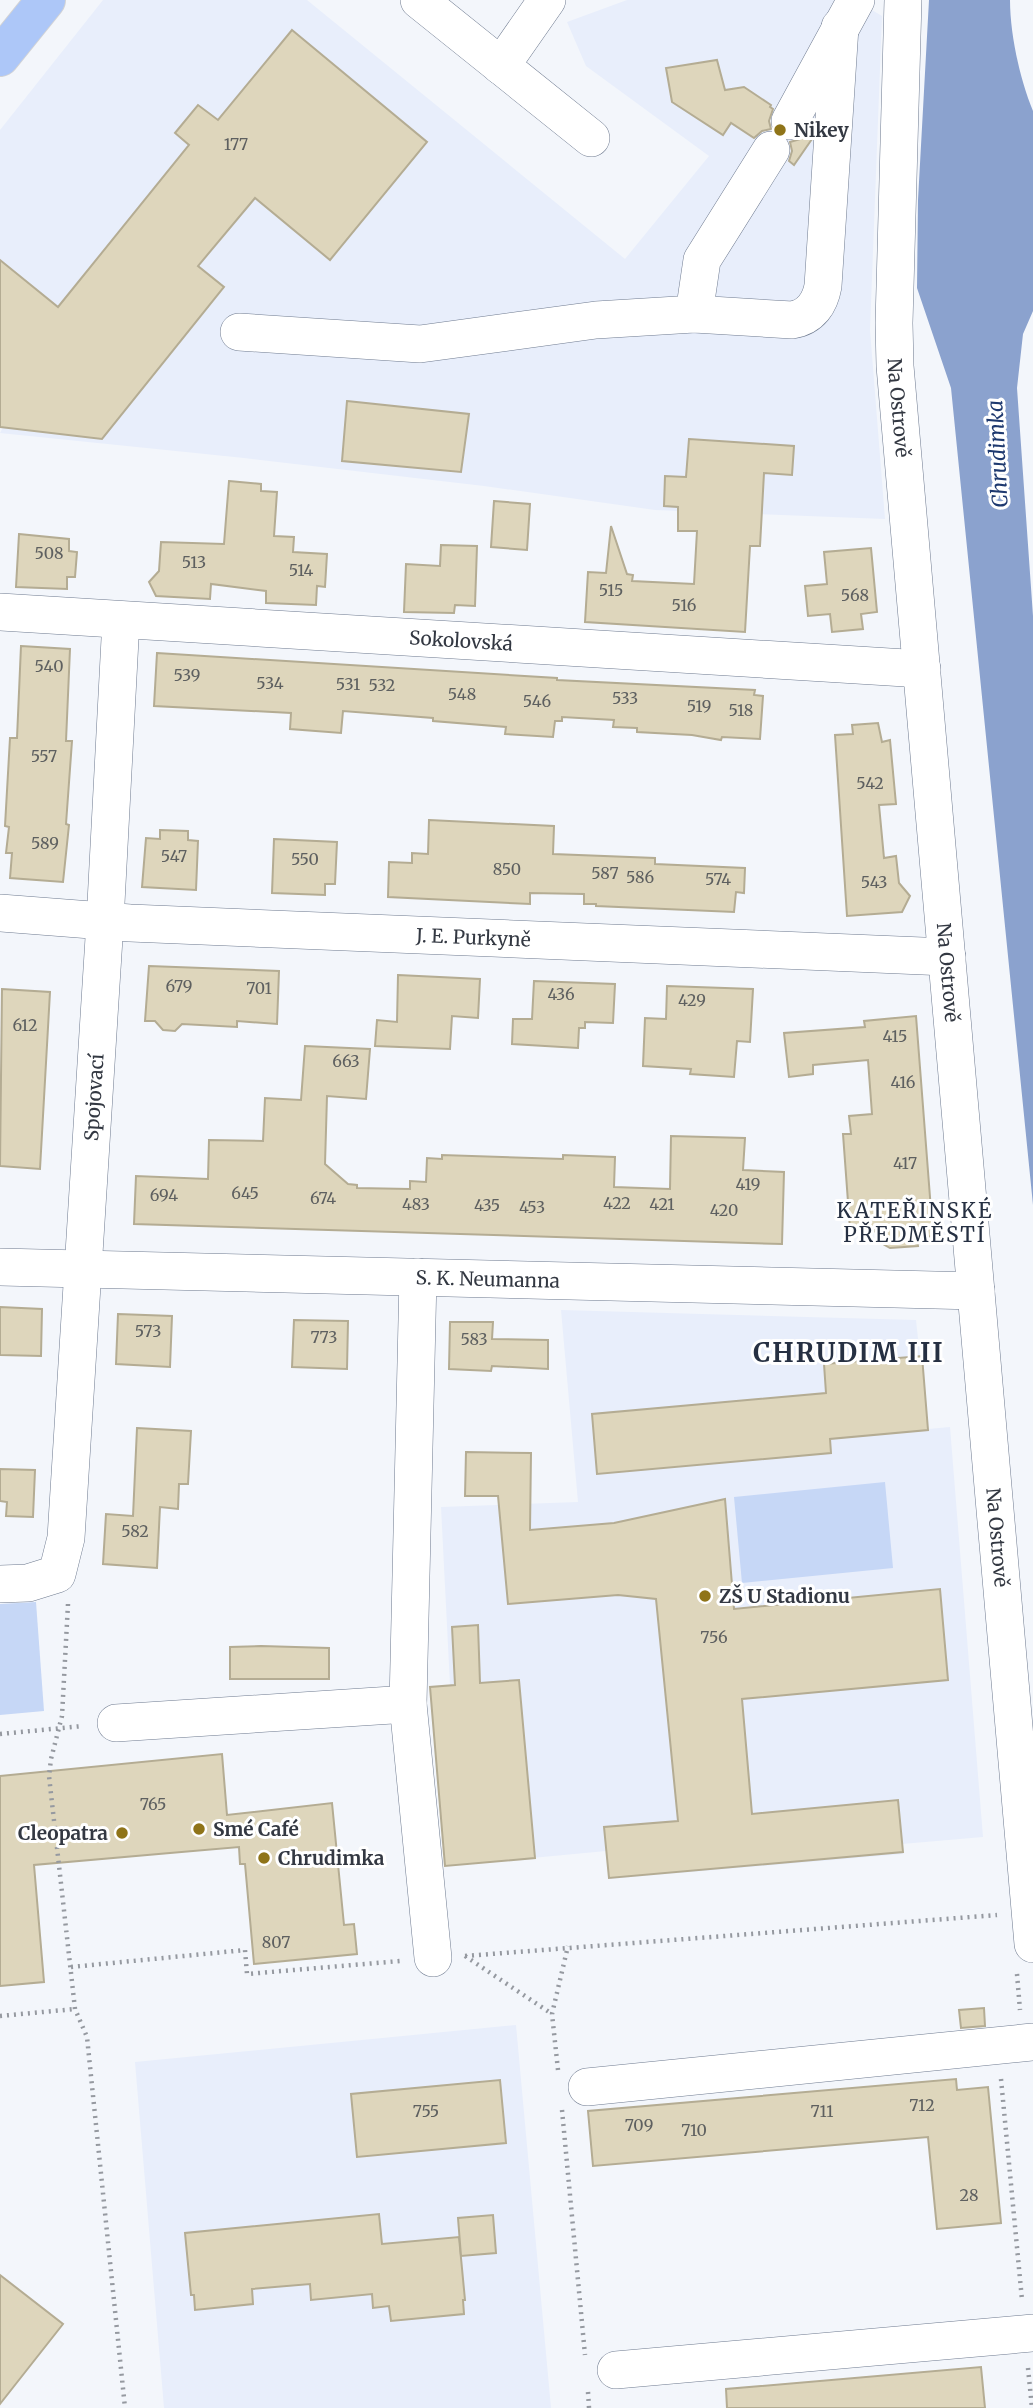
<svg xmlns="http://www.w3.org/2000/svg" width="1033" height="2408" font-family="Merriweather,serif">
<rect width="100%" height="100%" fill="#f3f6fb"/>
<g fill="#e8eefb">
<path d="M103 0H307L625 259 709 156 586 66 567 22 627 0H855L882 16 870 330 885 519 655 510 484 486 244 458 0 433 50 338 0 297V130Z"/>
<path d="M561 1310 916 1320 928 1429 950 1427 983 1837 902 1844 903 1854 609 1879 606 1851 445 1866 430 1687 450 1685 441 1507 578 1502Z"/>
<path d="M516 2025 551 2408H164L135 2062Z"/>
</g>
<g fill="#c6d7f6">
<path d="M885 1482 893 1568 742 1583 734 1497Z"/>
<path d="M36 1602 44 1711 0 1715V1604Z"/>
</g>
<path fill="#8ba2ce" d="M929 0H1010C1010 34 1020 80 1033 111V311L1023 334 1017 388 1033 616V1205L951 388 917 288 918 200Z"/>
<g fill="#ded6bc" stroke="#b4ac93" stroke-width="2">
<path d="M292 30 427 142 330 260 255 198 198 266 224 287 102 439 0 427V260L58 307 189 145 175 133 198 105 218 120Z"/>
<path d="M717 60 725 90 744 87 771 105 770 107 773 109 769 121 771 129 762 131 754 138 731 123 723 135 672 102 666 68Z"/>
<path d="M808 132 812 135V139L794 165 789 161 792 151 790 142 800 139Z"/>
<path d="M347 401 469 414 461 472 342 461Z"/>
<path d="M689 439 794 446 792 475 764 473 760 546H750L745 632 585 622 588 572 606 573 611 526 627 574 633 575 632 581 694 584 697 531H678V507L664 506 665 476 686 477Z"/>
<path d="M229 481 261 484V491L277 492 274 536 294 537 293 552 327 554 325 587 317 586 316 605 266 603V591L211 584 210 599 156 596 149 582 159 571 161 542 224 544Z"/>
<path d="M494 501 530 504 527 550 491 547Z"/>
<path d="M19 534 69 539V551L77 552 75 577H67V589L16 587Z"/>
<path d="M441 545 477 546 475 606 455 605 454 613 404 612 406 564 440 566Z"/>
<path d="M871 548 877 612 861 614 863 629 832 632 830 614 808 616 805 586 827 584 824 552Z"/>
<path d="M21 646 70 649 66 741H72L66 824 69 825 63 882 10 878 12 853H6L9 827 5 826 10 738H17Z"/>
<path d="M157 653 557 678V680L755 690 754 695 763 696 760 739 722 737 721 740 692 735 637 732V728L613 727 614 720 562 717V721H555L553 737 505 734 506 727 433 721V718L343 711 341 733 290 729 291 713 154 706Z"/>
<path d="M878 723 882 742 890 740 896 804 879 805 884 858 896 856 899 883 910 896 902 912 847 916 835 735 853 734 852 725Z"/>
<path d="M429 820 554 826 553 854 655 858V864L745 868 744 893 736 892 734 912 596 906V904H584V894L530 893V904L388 897 389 862 412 863V853L428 854Z"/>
<path d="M160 830 188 831V840L198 841 196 890 142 887 146 838 160 839Z"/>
<path d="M274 839 337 842 335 884H325V895L272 893Z"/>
<path d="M149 966 279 971 277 1024 237 1021V1027L182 1024 175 1031 163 1030 155 1021H145Z"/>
<path d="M398 975 480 979 478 1018 452 1016 450 1049 375 1046 377 1020 397 1022Z"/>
<path d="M534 981 615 984 613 1023 585 1022V1028H579L578 1048 512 1044 513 1019H532Z"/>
<path d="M667 986 753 989 750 1042 737 1041 734 1077 690 1074 691 1069 643 1066 645 1018 666 1019Z"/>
<path d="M2 989 50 992 40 1169 0 1166Z"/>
<path d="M916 1016 933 1236 917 1238 918 1246 890 1248 883 1244 873 1228 850 1229 843 1134H851L849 1116 872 1114 868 1060 813 1065V1074L789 1077 784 1033 865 1027 864 1021Z"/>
<path d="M305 1046 370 1049 366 1099 327 1096 325 1164 348 1184 357 1185V1188L410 1189V1181L426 1182 427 1158 442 1159V1155L563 1159V1155L615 1157 614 1187 670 1189 671 1136 745 1138 743 1170 784 1172 782 1244 134 1224 136 1176 208 1179 209 1140 263 1141 265 1098 301 1100Z"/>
<path d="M0 1307 42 1309 41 1356 0 1355Z"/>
<path d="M118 1314 172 1316 170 1367 116 1364Z"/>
<path d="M294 1320 348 1321 347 1369 292 1367Z"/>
<path d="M450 1322H493L492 1339 548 1340V1369L492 1366 491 1371 449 1369Z"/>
<path d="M922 1356 928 1430 830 1439 831 1453 597 1474 592 1414 826 1393 824 1364Z"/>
<path d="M137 1428 191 1431 188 1484H179L178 1509 160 1507 157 1568 103 1564 106 1514 133 1516Z"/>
<path d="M466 1452 531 1453 530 1530 614 1523 725 1499 734 1609 940 1589 948 1680 742 1699 752 1814 898 1800 903 1852 609 1878 604 1827 678 1821 656 1599 618 1595 508 1604 498 1496H465Z"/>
<path d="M0 1469 35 1470 33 1517 6 1516 7 1502 0 1501Z"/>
<path d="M478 1625 480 1683 519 1680 535 1858 445 1866 430 1687 455 1685 452 1627Z"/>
<path d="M261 1646 329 1648V1679H230V1647Z"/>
<path d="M222 1754 227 1815 332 1803 344 1925 354 1924 357 1954 254 1964 245 1864H240L239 1847 170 1853 34 1865 44 1982 0 1986V1776Z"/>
<path d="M984 2008 985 2026 961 2028 959 2010Z"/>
<path d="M956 2079 957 2090 988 2087 1001 2223 937 2229 928 2137 593 2166 588 2111Z"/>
<path d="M500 2080 506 2143 357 2157 351 2094Z"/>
<path d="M379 2214 382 2244 459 2237 465 2300H463L464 2314 391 2321 389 2306 373 2308 372 2294 311 2300 310 2284 252 2289 253 2304 195 2310 194 2295H191L185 2233Z"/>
<path d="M493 2215 496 2253 461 2256 458 2218Z"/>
<path d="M0 2275 63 2324 0 2404Z"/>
<path d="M981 2367 985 2408H727L726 2389Z"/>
</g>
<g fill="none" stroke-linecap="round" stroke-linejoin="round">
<g stroke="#6f7b90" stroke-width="38">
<g id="minor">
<path d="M419 0 591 138"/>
<path id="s1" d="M903 0 894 323 895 366 1033 1944"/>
<path d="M501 66 547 0"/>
<path d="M790 121 856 0"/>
<path d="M694 314 792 320C811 317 820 303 823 286L840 27"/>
<path d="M239 332 420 344 596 320 694 314 702 260 771 150"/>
<path id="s2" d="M0 612 922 669"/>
<path id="s3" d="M0 913 130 923 947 957"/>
<path id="s4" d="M0 1267 976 1291"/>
<path id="s5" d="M0 1584 28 1583 57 1574 66 1538 105 922 121 620"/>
<path d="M408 1704 433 1958"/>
<path d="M116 1723 408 1704 418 1277"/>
<path d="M587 2087 1033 2042"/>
<path d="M616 2370 1033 2333"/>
</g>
</g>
<g stroke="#d2d3d5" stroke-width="40">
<path id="major" d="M0 57 46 0"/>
</g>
<g stroke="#9599a0" stroke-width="4.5" stroke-dasharray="2 5" stroke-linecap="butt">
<path d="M68 1604 62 1716 51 1759 49 1776 75 2009 87 2037 125 2408"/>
<path d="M0 1734 83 1726"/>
<path d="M465 1956 997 1915"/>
<path d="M465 1956 552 2014"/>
<path d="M71 1967 245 1950 247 1974 400 1961"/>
<path d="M1017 1974 1020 2010"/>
<path d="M0 2016 75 2009"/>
<path d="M558 2070 552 2014 568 1946"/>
<path d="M1001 2079 1022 2300"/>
<path d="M562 2110 585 2355"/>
<path d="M1028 2368 1032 2408"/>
<path d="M588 2392 589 2408"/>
</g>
<use href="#minor" stroke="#fff" stroke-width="37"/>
<use href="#major" stroke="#adc7f8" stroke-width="38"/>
</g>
<g fill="#8f7419" stroke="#fff" stroke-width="2.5">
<circle cx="780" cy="130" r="7"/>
<circle cx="705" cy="1596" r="7"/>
<circle cx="199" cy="1829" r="7"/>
<circle cx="122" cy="1833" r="7"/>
<circle cx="264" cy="1858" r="7"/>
</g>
<g text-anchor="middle" stroke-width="6" stroke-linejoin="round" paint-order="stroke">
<g font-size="16" fill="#5e6060">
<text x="236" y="150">177</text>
<text x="49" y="559">508</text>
<text x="194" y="568">513</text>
<text x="301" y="576">514</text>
<text x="611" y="596">515</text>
<text x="855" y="601">568</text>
<text x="684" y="611">516</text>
<text x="49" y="672">540</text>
<text x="187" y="681">539</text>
<text x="270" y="689">534</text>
<text x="348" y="690">531</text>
<text x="382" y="691">532</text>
<text x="462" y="700">548</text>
<text x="625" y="704">533</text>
<text x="537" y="707">546</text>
<text x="699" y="712">519</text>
<text x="741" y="716">518</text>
<text x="44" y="762">557</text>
<text x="870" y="789">542</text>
<text x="45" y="849">589</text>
<text x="174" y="862">547</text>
<text x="305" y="865">550</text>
<text x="507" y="875">850</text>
<text x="605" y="879">587</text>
<text x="640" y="883">586</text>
<text x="718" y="885">574</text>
<text x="874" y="888">543</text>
<text x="179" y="992">679</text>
<text x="259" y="994">701</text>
<text x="561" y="1000">436</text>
<text x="692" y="1006">429</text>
<text x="25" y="1031">612</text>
<text x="895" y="1042">415</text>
<text x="346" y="1067">663</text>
<text x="903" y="1088">416</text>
<text x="905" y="1169">417</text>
<text x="748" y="1190">419</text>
<text x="245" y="1199">645</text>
<text x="164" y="1201">694</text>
<text x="323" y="1204">674</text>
<text x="617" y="1209">422</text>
<text x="416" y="1210">483</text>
<text x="662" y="1210">421</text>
<text x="487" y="1211">435</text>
<text x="532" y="1213">453</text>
<text x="724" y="1216">420</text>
<text x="148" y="1337">573</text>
<text x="324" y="1343">773</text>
<text x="474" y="1345">583</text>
<text x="135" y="1537">582</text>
<text x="714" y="1643">756</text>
<text x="153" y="1810">765</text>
<text x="276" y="1948">807</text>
<text x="922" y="2111">712</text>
<text x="426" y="2117">755</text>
<text x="822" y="2117">711</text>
<text x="639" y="2131">709</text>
<text x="694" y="2136">710</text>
<text x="969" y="2201">28</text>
</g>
<g font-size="19" font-weight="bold" fill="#333842" stroke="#fff" text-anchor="start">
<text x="794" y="137">Nikey</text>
<text x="719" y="1603">ZŠ U Stadionu</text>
<text x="213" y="1836">Smé Café</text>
<text x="108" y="1840" text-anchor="end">Cleopatra</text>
<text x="278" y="1865">Chrudimka</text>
</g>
<g font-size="19" fill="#333842" stroke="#fff">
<text dy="7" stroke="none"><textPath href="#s1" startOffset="408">Na Ostrově</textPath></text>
<text dy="7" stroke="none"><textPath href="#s2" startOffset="462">Sokolovská</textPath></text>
<text dy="7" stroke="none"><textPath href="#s3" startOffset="474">J. E. Purkyně</textPath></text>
<text dy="7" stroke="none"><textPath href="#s1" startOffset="975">Na Ostrově</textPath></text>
<text dy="7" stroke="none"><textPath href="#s5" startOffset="537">Spojovací</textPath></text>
<text dy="7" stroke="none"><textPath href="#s4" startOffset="488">S. K. Neumanna</textPath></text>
<text dy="7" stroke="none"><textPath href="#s1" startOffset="1542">Na Ostrově</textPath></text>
</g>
<g font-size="21" font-style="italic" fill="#1e396f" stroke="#fff">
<text transform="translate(998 454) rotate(-93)" y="7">Chrudimka</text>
</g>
<g font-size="21" letter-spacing="2" fill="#263042" stroke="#fff">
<text x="915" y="1218">KATEŘINSKÉ<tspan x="915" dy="24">PŘEDMĚSTÍ</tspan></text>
</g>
<g font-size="26" font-weight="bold" letter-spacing="2" fill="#263042" stroke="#fff">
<text x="849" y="1362">CHRUDIM III</text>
</g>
</g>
</svg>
